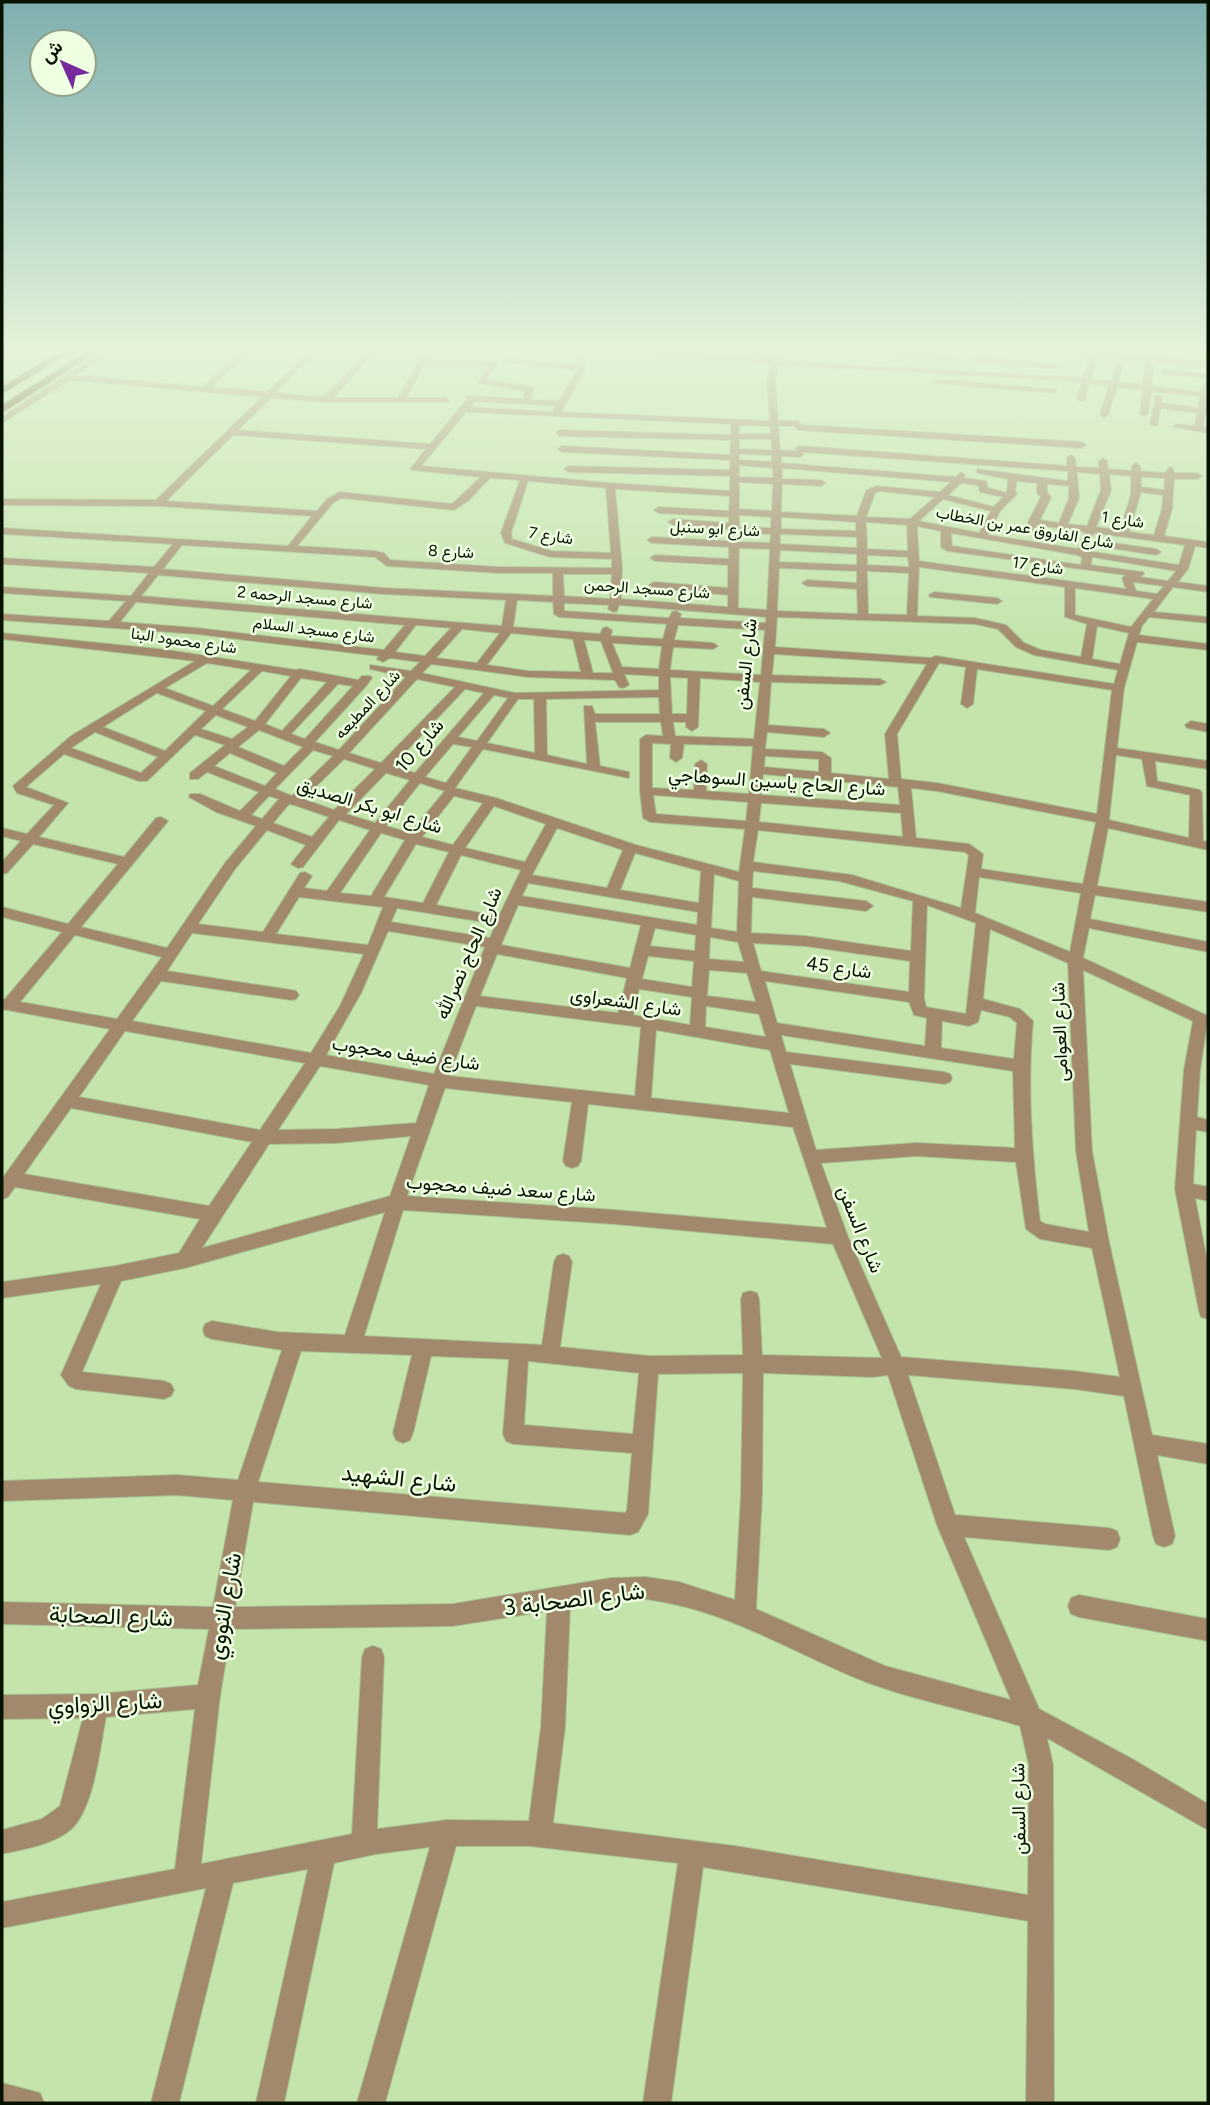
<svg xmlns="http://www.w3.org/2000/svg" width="1210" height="2105" font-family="Figtree,Vazirmatn,sans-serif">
<rect width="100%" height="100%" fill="#c4e4ab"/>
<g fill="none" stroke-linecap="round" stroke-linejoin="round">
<g stroke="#a6c290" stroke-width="2">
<g id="minor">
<path d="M102 352H110L76 375 202 387 242 352H249L211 387 267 392 309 352H316L275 393 324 397 367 352H374L333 398H398L424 352H430L426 361 498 362 486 380 533 387 531 400 559 401 577 370 503 362 507 360 577 365 574 352H581L586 368 561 412 770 421 767 380 771 364 625 352H655L772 359 774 352H780L779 361 1083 378 1089 356 1073 352H1097L1208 363V367L1154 362 1151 386 1200 392 1202 385H1208L1206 409 1208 410V414H1205L1203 427 1208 428V433L1172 427 1176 424 1195 426 1197 413 1161 408 1157 426 1150 424 1156 396H1162V403L1198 408 1200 396 1151 391 1148 414 1144 416 1140 414 1143 390 1117 387 1108 415 1104 417 1100 415 1109 386 1089 383 1085 399 1081 401 1077 399 1082 382 1059 380 778 365 775 380 778 421H798L802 425 1082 442 1086 445 1082 448 798 430 794 426H778L780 450 798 451 795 449 799 446 1067 466V458L1071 455 1075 458 1076 467 1099 468V461L1103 458 1107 461 1108 469 1132 471V466L1136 463 1140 466V471L1165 473 1170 467 1173 468 1174 473H1197L1202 476 1197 479H1174L1172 509 1164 536 1208 542V548L1195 546 1188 569 1178 582 1208 586V592L1173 587 1154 612 1208 617V623L1149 617 1142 626 1139 635 1208 644V650L1137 642 1124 688 1117 748 1208 761V769L1155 761 1157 781 1200 790 1202 793 1203 841 1208 842V850L1108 828 1097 886 1208 902V912L1095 895 1090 919 1208 942V952L1089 928 1083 958 1208 1016 1200 1070 1197 1117 1208 1120V1132L1196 1130 1193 1184 1208 1187V1201L1195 1198 1208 1266V1319L1201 1317 1199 1311 1175 1189 1184 1070 1193 1021 1083 970 1092 1151 1109 1242 1152 1435 1208 1444V1464L1157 1455 1175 1536 1172 1544 1164 1547 1156 1544 1153 1536 1124 1396 1074 1389 908 1375 955 1515 1109 1528 1117 1531 1120 1539 1117 1547 1109 1550 964 1537 1039 1709 1134 1760 1208 1804V1830L1047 1738 1053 1765 1054 2103H1026L1028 1921 703 1867 671 2103H643L678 1863 530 1846H456L385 2103H357L430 1847 376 1854 334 1863 284 2103H256L308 1869 233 1883 179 2103H151L206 1888 2 1928V1902L175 1869 195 1709 106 1717C100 1746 94 1812 69 1831 51 1845 24 1849 2 1854V1830L42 1819 60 1806 83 1718 2 1719V1695L97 1694 198 1685 209 1629 2 1624V1602L213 1607 233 1500 177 1495 2 1501V1481L177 1475 238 1480 282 1350 212 1339 205 1336 203 1330 205 1324 212 1321 277 1332 345 1335 385 1212 185 1268 121 1281 82 1372 164 1381 171 1384 174 1390 171 1396 164 1399 76 1389 69 1386 61 1375 101 1284 2 1298V1282L115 1266 179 1253 200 1219 15 1187 8 1197 2 1199V1179L110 1029 2 1009V999H5L62 932 2 917V907L68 924 118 864 33 844 7 873 2 874V862L21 841 2 836V828L27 834 54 805 17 793 13 786 71 736 195 661 2 639V633L168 650 296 670 300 669 358 680 362 676H370L372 678 366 686 315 742 339 750 406 677 370 669V665L411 671 420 662 390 658 383 662 377 659 379 656 197 634 2 620V614L109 621 126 601 2 593V587L131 596 149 573 2 564V558L154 567 173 544 2 534V528L288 546 312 516 158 506 2 505V499L156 500 262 397 70 380 2 423V417ZM1097 356 1146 361 1143 385 1118 382 1124 363 1120 361 1116 363 1111 381 1091 379ZM424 365 489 366 478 383 525 391 523 399 466 396 467 400 430 444 238 430 271 398 326 402H449L446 398H406ZM475 401 556 406 553 412 470 407ZM466 412 731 424V435L560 430 556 433 560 436 731 440 730 455 562 446 558 449 562 452 730 460V470L568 466 564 469 568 472 730 476V491L610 483 421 466ZM739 425 770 426 771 434H739ZM233 435 426 449 411 468 412 470 481 477 452 504 340 492 327 499 317 511 166 501ZM739 439H771L772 450 739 449ZM802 452 1068 471V481L977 469V473L1008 479 1007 493 988 488 986 481 964 478 965 475 961 472 956 477 781 463V456L800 457 804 454ZM739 454 772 455V462L739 460ZM739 465 773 468V478L739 477ZM782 468 951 482 940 492 876 486 866 491 857 516 781 512 782 484 821 486 826 483 821 480 782 479ZM1077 472 1100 474 1101 490 1087 526 1068 524 1079 498ZM1109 474 1131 476V495L1120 530 1096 527 1111 490ZM1141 477 1165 478 1164 490 1141 487ZM490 478 520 480 501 533 505 543 550 557 612 559V568L499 567 390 560 384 553 375 551 297 546 333 503 342 498 454 510 469 500ZM528 481 606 488 611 553 551 551 512 539 511 533ZM1017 481 1037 483V493L1041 497 1028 522V531H1034L1037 525 1085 532 1078 549 988 535 1000 511 1017 494 1015 490ZM739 482 773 484 772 511 739 509ZM961 483 978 485 980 492 1003 497 994 507 948 495ZM1047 484 1069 486V498L1059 523 1040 520 1051 497 1047 492ZM615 489 730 496 729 511 659 507 654 510 659 513 729 517V523L673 519 668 522 673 525 729 529V541L652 537 647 540 652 543 729 547V559L655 555 650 558 655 561 728 565V588L654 582 649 585 654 588 728 595V607L621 599 622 567ZM880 491 935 497 910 519 866 517 875 493ZM1141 492 1163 495 1162 509 1154 535 1129 532ZM943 499 991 511 979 533 919 521ZM739 515 771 517V528L739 527ZM781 517 856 522V531L781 529ZM866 522 907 525 908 551 867 549ZM917 526 941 531V547L947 551 1126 575 1122 578 1126 589 919 561ZM739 533 771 534 770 543 739 542ZM951 533 1077 555 1082 557 1081 565 952 546ZM1094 533 1185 545 1179 565 1087 551ZM780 534 857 537V548L780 544ZM182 545 375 557 387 566 499 573H553V596L384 588 163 569ZM739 548 770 549 767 610 738 608ZM780 550 857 554V565L779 562ZM867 555 908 557 909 567 867 565ZM1092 557 1176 571 1168 581 1140 577 1144 574 1143 572 1091 565ZM919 567 1065 587V617L1087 624 1081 657 1041 650 1024 643 1006 625 975 618 917 616ZM779 568 857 571V583L807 580 802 583 807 586 857 589 858 614 777 611ZM867 571 909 573 907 615 868 614ZM563 574H612L610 599 564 596ZM158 575 384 594 506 600 502 626 141 596ZM1133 582 1164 586 1157 594 1136 591ZM1075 588 1153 599 1131 627 1075 615ZM517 600 553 602 554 614 559 617 667 624 663 639 611 636 612 630 607 627 603 628 600 634 513 627ZM136 602 405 625 384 650 197 628 120 622ZM564 603 609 605 608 609 613 612 617 611 619 605 766 617V623L680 618 681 614 676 611 672 612 669 618 564 611ZM777 617 975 624 998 629 1016 647 1034 655 1118 670 1114 684 936 656 931 658 775 647ZM416 625 451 628 425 656 395 652ZM678 625 765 630 761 675 670 670 673 647 713 649 718 646 713 643 674 640ZM1097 626 1129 633 1120 664 1092 659ZM462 629 500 633 477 663 436 658ZM511 633 573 639 581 672 528 671 487 665ZM584 640 601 641 613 673H593ZM612 643 662 646 659 669 622 667ZM774 654 927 664 885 734 889 779 831 773V758L822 752 765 749 767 732 824 737 830 733 824 729 768 725 771 682 880 685 886 682 880 679 772 675ZM207 663 251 670 213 706 165 688ZM939 663 966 667 961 704 967 708 973 704 977 669 1112 690 1097 814 937 783 901 779 897 734ZM431 664 528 677 615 680 619 687 623 688 629 685 624 674 659 676V690L515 693 422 673ZM262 671 291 676 255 721 222 709ZM670 677 688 678 687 714H672ZM301 678 327 682 282 731 265 724ZM700 678 760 682 754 739 675 736 673 722H686V727L692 731 698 727ZM417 679 455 687 381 763 349 753ZM338 684 353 686 305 739 291 734ZM465 689 484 693 415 773 392 766ZM157 693 206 711 165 751 103 727ZM494 695 508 698 477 741 458 737ZM659 697 660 714H595L592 706H584L587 764 547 755 546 699ZM518 699H534L535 753 487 743ZM216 715 248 727 232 739 201 729ZM595 722H661L663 736 646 735 640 739V791L643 818 650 822 745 829 739 872 636 845 496 798 455 788 483 749 629 778V772L600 766ZM259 730 303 747 284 766 238 747ZM95 732 158 757 141 773 71 748ZM195 735 225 745 190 773V779H198L207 772 259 792 240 811 200 794H190L189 797 216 812 256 826 225 863 167 948 81 927 168 821 161 817 156 818 124 857 39 837 68 803 26 787 64 754 139 781H147ZM652 743 671 744 670 758 676 762 682 758 684 744 753 746 749 794 706 791 707 764 701 760 695 764 694 790 652 788ZM453 744 472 747 446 783 425 777ZM313 750 333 756 292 796 275 789ZM230 753 277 773 265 786 214 766ZM1116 755 1142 759 1147 786 1190 795 1189 838 1109 820ZM765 756 819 759V772L764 767ZM344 759 375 769 334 810 303 799ZM386 773 410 780 375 823 346 814ZM763 774 898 787 900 805 761 795ZM420 783 445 791 410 833 386 826ZM911 788 937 791 1096 822 1083 884 981 869 983 854 969 844 916 838ZM653 795 748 802 746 821 656 814ZM269 796 279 799 262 819 251 815ZM454 796 483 803 453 845 422 837ZM761 803 901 813 903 837 759 822ZM289 804 294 805 329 817 312 837 273 823ZM494 806 546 824 525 862 465 848ZM339 820 370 830 327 891 304 888 312 876 305 872 300 873 263 932 198 924 235 869 267 830 306 845 291 864 298 868 303 867ZM557 828 623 850 607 888 532 875ZM758 830 965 852 969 855 961 908 852 875 753 862ZM381 833 405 840 371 896 340 893ZM416 844 449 852 423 903 384 897ZM635 853 701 871 699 903 620 890ZM461 855 521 870 499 916 436 905ZM753 871 839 881 913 901 911 951 805 936 751 933 752 897 866 911 873 906 866 901 752 888ZM714 874 739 881 737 932 711 928ZM979 877 1081 893 1070 952 975 913ZM528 883 698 912 697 925 522 896ZM299 897 383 907 368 945 276 934ZM518 905 641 925 630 968 501 945ZM927 905 976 923 966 1014 926 1007 924 998ZM397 908 496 924 490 938 391 922ZM655 928 696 935 695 951 650 946ZM990 929 1068 963 1076 1151 1089 1232 1045 1224 1040 1221C1032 1154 1027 1088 1033 1021L1020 1009 983 999ZM388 931 485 947 434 1074 326 1055 361 993ZM192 933 364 954 340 1006 311 1053 132 1021 161 981 291 1000 296 999 299 995 296 991 291 990 167 971ZM75 935 162 957 117 1019 20 1002ZM710 937 738 942 744 962 709 959ZM753 943 805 946 910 961 909 992 761 971ZM497 954 627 978 618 1013 480 996ZM648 956 694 961 692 987 642 979ZM709 970 747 973 756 1002 707 996ZM765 981 909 1002 914 1015 927 1018 925 1046 777 1023ZM639 989 692 997 690 1025 633 1015ZM476 1006 641 1027 635 1096 449 1076ZM706 1006 759 1014 766 1037 705 1027ZM981 1010 1010 1017 1017 1023 1014 1059 941 1048 942 1021 969 1026 978 1022ZM656 1030 770 1050 789 1113 651 1098ZM125 1031 305 1063 260 1130 79 1097ZM781 1035 1013 1071 1015 1148 917 1143 816 1150 790 1064 944 1084 950 1082 952 1078 950 1074 944 1072 786 1052ZM320 1066 429 1085 416 1123 337 1129 278 1130ZM445 1088 572 1102 563 1161 566 1166 572 1168 578 1166 581 1161 588 1104 793 1127 827 1228 615 1210 407 1196ZM71 1108 252 1142 209 1206 24 1174ZM411 1136 390 1196 202 1248 269 1144 337 1143ZM917 1156 1016 1162 1026 1229 1040 1239 1092 1248 1120 1377 1074 1371 901 1357 848 1237 821 1163ZM403 1210 615 1224 833 1244 882 1358 762 1355 759 1299 757 1293 750 1291 743 1293 741 1299 743 1355 649 1356 560 1347 572 1262 569 1256 563 1254 557 1256 554 1262 542 1345 364 1336ZM301 1351 412 1355 393 1433 396 1440 403 1443 410 1440 413 1433 431 1356 509 1359 503 1434 506 1441 513 1444 632 1453 627 1510 625 1513 258 1482ZM528 1361 639 1373 633 1434 524 1425ZM743 1373 741 1495 735 1600 679 1582 646 1577 611 1578 453 1604 235 1607 253 1502 630 1535 638 1532 648 1514 658 1374ZM763 1373 873 1377 888 1375 937 1525 1011 1700 885 1666 756 1609 762 1495ZM646 1599C731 1611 788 1651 866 1682 916 1701 969 1710 1020 1726L1029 1765 1028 1895 735 1846 553 1823 565 1727 570 1607 611 1600ZM547 1611 541 1727 529 1821 447 1820 377 1829 384 1657 381 1649 373 1646 365 1649 362 1657 352 1834 201 1864 220 1696 231 1629 453 1626Z"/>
<path d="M894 352 950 355 954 357 950 359 891 356Z"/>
<path d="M977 358 1056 365 1060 367 1056 369 974 362Z"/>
<path d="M1165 370 1208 374V378L1162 374Z"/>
<path d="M934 379 1053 389 1057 391 1053 393 931 383Z"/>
<path d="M1113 543 1156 549 1161 552 1156 555 1110 548 1108 546Z"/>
<path d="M934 592 997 598 1002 601 997 604 930 597 929 595Z"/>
<path d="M1191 721 1208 724V732L1187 728 1185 725Z"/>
<path d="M1079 1595 1208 1619V1641L1079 1617 1071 1614 1068 1606 1071 1598Z"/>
<path d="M2 2083 40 2093 44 2103H2Z"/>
</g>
</g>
<g stroke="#a6c290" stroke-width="3">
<g id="highway">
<path d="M59 352H70L2 394V387Z"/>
<path d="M86 352H97L2 413V405Z"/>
</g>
</g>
<use href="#minor" fill="#a2896c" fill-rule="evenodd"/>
<use href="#highway" fill="#53370d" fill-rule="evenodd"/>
</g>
<linearGradient id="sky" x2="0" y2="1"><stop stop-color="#7eafaf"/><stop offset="0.54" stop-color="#e4f3d9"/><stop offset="1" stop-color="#e4f3d9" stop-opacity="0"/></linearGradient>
<rect width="1210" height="646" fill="url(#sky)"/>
<g text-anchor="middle" stroke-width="5" stroke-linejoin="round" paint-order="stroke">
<g font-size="16" fill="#081201" stroke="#efffe2">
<text transform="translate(1123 519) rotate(8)" y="6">شارع 1</text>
<text transform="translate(1025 527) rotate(10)" y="6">شارع الفاروق عمر بن الخطاب</text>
<text transform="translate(715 528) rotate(3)" y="6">شارع ابو سنبل</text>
<text transform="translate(551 535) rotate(9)" y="6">شارع 7</text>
<text transform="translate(451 551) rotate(3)" y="6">شارع 8</text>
<text transform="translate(1038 565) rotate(8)" y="6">شارع 17</text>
<text transform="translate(647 588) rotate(4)" y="6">شارع مسجد الرحمن</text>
<text transform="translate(305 597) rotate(5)" y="6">شارع مسجد الرحمه 2</text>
<text transform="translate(314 629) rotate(7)" y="6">شارع مسجد السلام</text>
<text transform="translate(184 640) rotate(8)" y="6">شارع محمود البنا</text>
<text transform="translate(367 704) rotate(-47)" y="6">شارع المطبعه</text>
</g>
<g font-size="19" fill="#081201" stroke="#efffe2">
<text transform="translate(745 664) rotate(-84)" y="7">شارع السفن</text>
<text transform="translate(419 745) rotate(-49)" y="7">شارع 10</text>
<text transform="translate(777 781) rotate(4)" y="7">شارع الحاج ياسين السوهاجي</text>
<text transform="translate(370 805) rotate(17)" y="7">شارع ابو بكر الصديق</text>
<text transform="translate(468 953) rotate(-67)" y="7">شارع الحاج نصرالله</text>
<text transform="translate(839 967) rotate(8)" y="7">شارع 45</text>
<text transform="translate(626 1001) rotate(8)" y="7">شارع الشعراوى</text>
<text transform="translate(1059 1032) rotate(-92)" y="7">شارع العوامى</text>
<text transform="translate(406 1053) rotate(8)" y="7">شارع ضيف محجوب</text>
<text transform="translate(501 1188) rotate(4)" y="7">شارع سعد ضيف محجوب</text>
<text transform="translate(861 1229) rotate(68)" y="7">شارع السفن</text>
<text transform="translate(1018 1809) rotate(-91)" y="7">شارع السفن</text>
</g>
<g font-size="23" fill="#081201" stroke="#efffe2">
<text transform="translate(399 1478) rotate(6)" y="8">شارع الشهيد</text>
<text transform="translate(574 1599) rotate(-7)" y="8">شارع الصحابة 3</text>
<text transform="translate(224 1606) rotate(-80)" y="8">شارع النووي</text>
<text transform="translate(111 1616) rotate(2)" y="8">شارع الصحابة</text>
<text transform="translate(105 1703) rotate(-3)" y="8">شارع الزواوي</text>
</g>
</g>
<rect width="1210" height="2105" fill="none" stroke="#081201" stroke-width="7"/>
<g transform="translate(63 63) rotate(315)"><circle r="33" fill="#efffe2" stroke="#93a088" stroke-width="2"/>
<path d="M0-5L12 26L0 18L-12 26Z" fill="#762a9c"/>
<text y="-10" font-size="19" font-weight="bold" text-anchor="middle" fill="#081201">ش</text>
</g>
</svg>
